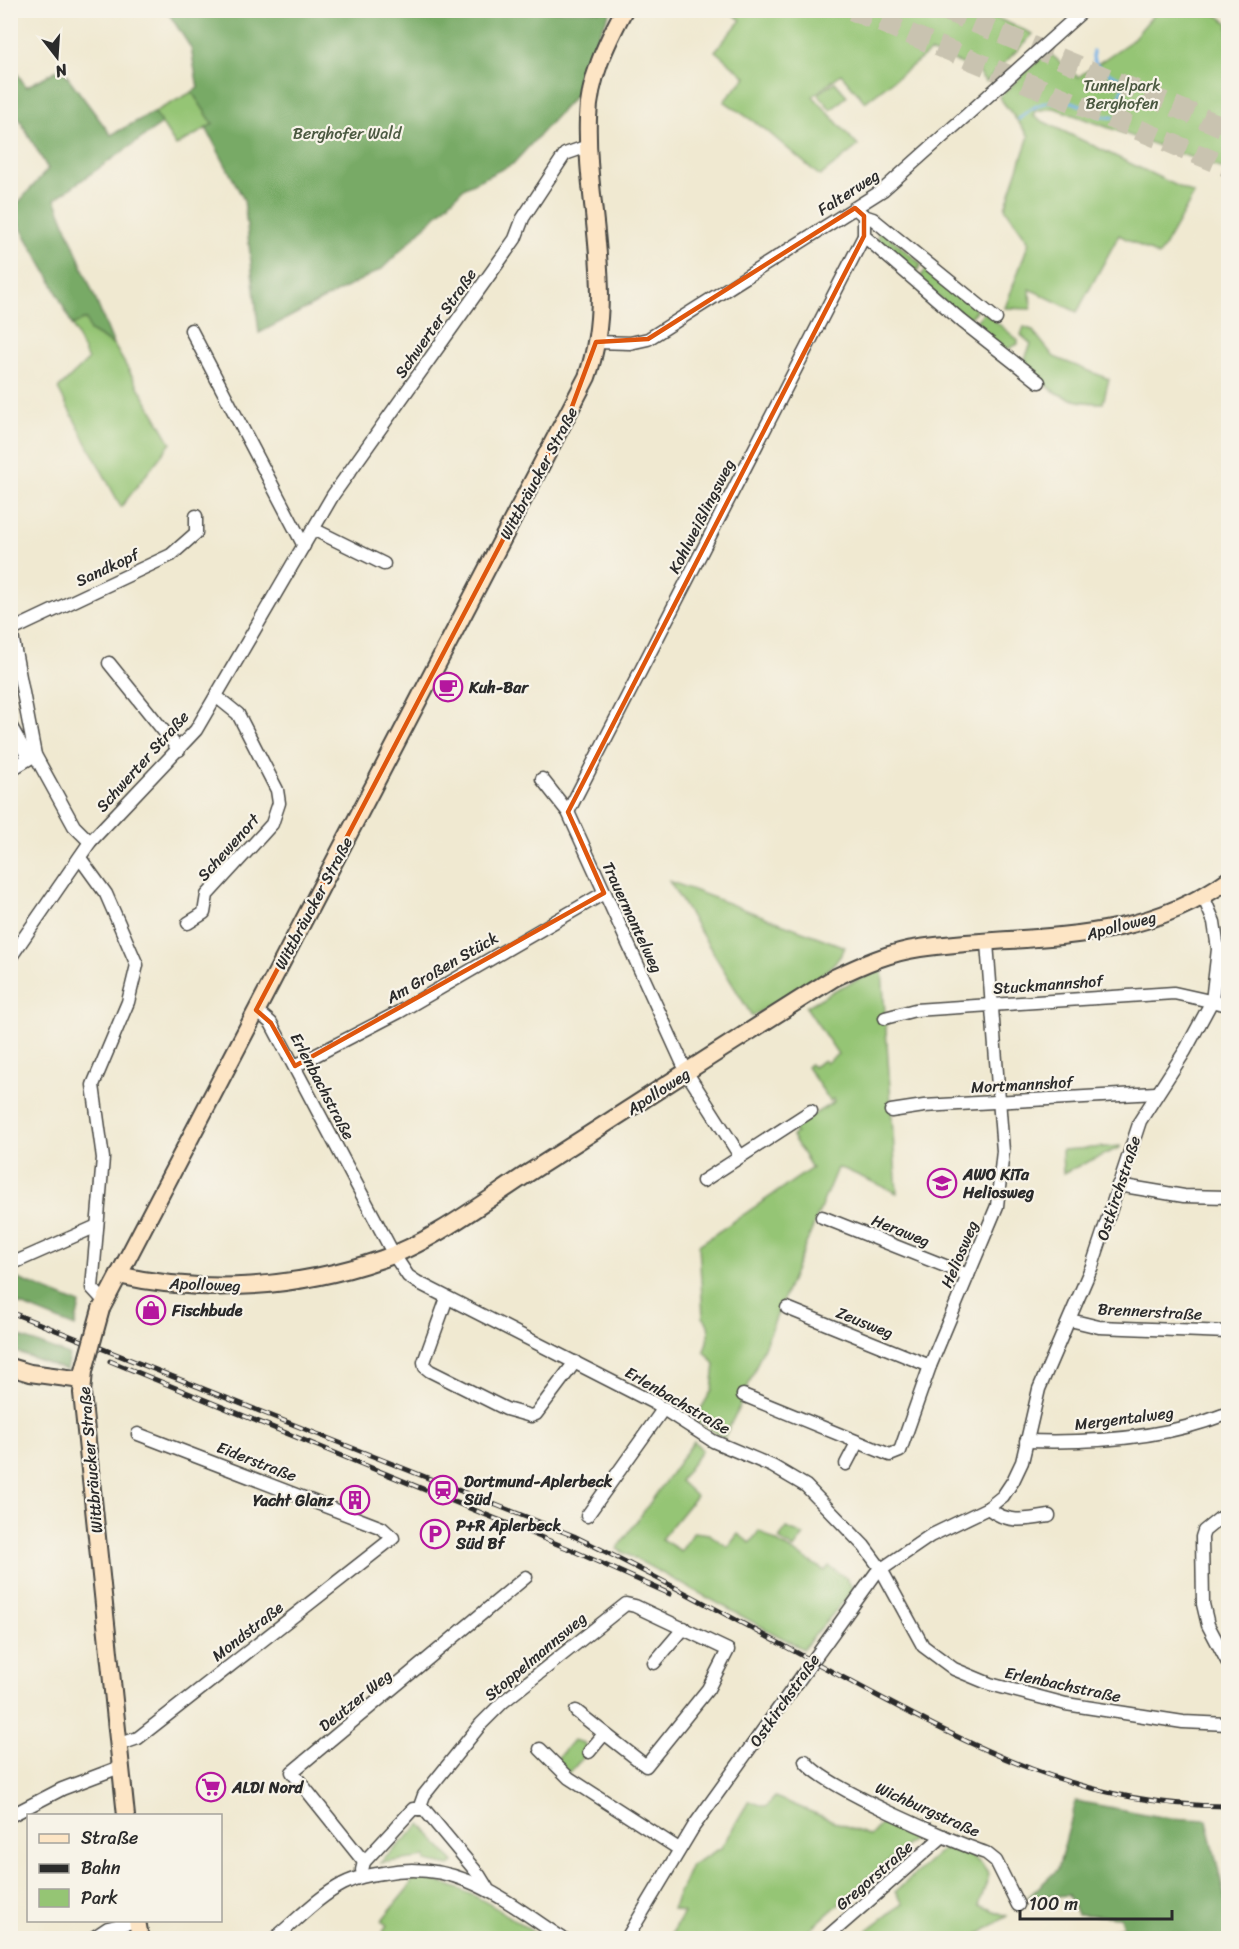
<svg xmlns="http://www.w3.org/2000/svg" width="1239" height="1949" font-family="Sriracha,sans-serif">
<rect width="100%" height="100%" fill="#f7f3e8"/>
<filter id="ink" filterUnits="userSpaceOnUse"><feTurbulence type="fractalNoise" baseFrequency=".0167" numOctaves="2"/><feDisplacementMap in="SourceGraphic" scale="12" xChannelSelector="R" yChannelSelector="G"/><feConvolveMatrix kernelMatrix="1 2 1 2 8 2 1 2 1" color-interpolation-filters="sRGB"/></filter>
<filter id="wash" filterUnits="userSpaceOnUse"><feTurbulence type="fractalNoise" baseFrequency=".008" numOctaves="4" result="noise"/><feDisplacementMap in="SourceGraphic" scale="24" xChannelSelector="R" yChannelSelector="G"/><feGaussianBlur stdDeviation="1.35" result="paint"/><feColorMatrix in="noise" values="0 0 0 0 0 0 0 0 0 0 0 0 0 0 0 0 0 1.4 0 .05"/><feComposite in="paint" operator="in"/></filter>
<g filter="url(#wash)">
<rect width="100%" height="100%" fill="#f0e9d1"/>
<g fill="#95c574" stroke="#607850" stroke-width="1.5">
<path d="M728 11H981L1033 34 986 82 975 69 930 52 865 102 841 74 813 96 858 146 820 176 766 130 724 101 746 77 715 51 741 20Z"/>
<path d="M1157 11H1211L1228 23V171L1054 108 1035 111 1033 116 1040 120 1194 194 1159 256 1119 235 1077 312 1030 289 1031 309 1005 308 1029 242 1005 208 1029 136 999 97 1048 52 1078 77 1131 41Z"/>
<path d="M835 82 847 96 831 110 818 94Z"/>
<path d="M192 92 214 124 176 146 154 112Z"/>
<path d="M878 227 921 264 918 270 912 273 878 240Z"/>
<path d="M927 268 974 305 976 311 970 317H962L918 280Z"/>
<path d="M984 312 1018 340V344L1006 350 973 325Z"/>
<path d="M86 319 90 331 114 345 171 443 121 507 58 389 88 360 72 325Z"/>
<path d="M1024 327 1032 330 1054 357 1109 379 1103 403C1064 403 1047 391 1024 361L1031 344 1021 335Z"/>
<path d="M669 881 845 947C836 974 777 1001 752 1016Z"/>
<path d="M882 969 897 1193 844 1169 837 1168 742 1401 724 1438 695 1419 712 1390 715 1364 704 1351C708 1338 713 1328 703 1317L699 1245 812 1168 792 1136 796 1133 792 1128 834 1102 833 1099 830 1101 807 1067 810 1064 813 1067 824 1060 826 1063 838 1054 806 1007 837 989Z"/>
<path d="M1121 1146V1147L1063 1173 1062 1150Z"/>
<path d="M694 1441 702 1450 680 1481 696 1496 661 1539 681 1551 694 1532 709 1534 728 1547 738 1534 750 1543 759 1531 825 1571 829 1566 846 1578 854 1589 803 1649 617 1549Z"/>
<path d="M786 1528 804 1535 794 1549 779 1539Z"/>
<path d="M573 1740 584 1743 588 1751 570 1773 556 1760Z"/>
<path d="M775 1797 870 1836 886 1819 917 1836 800 1938H669L684 1913 672 1909 691 1865 721 1848 749 1801 766 1807Z"/>
<path d="M421 1824 454 1863 450 1866 426 1861V1857L380 1863Z"/>
<path d="M943 1849C963 1849 979 1858 989 1875L979 1905 1007 1916 973 1938H857L903 1903 895 1892Z"/>
<path d="M413 1877C467 1884 499 1910 542 1938H379L387 1925 381 1921 409 1887Z"/>
</g>
<g fill="#78aa66" stroke="#526a48" stroke-width="1.5">
<path d="M167 11H611L599 34 582 88 513 164 465 187 382 269 259 333 244 200 206 128 213 124 192 92 198 88 191 48Z"/>
<path d="M10 62 26 87 61 68 111 135 154 112 162 124 55 199 114 345 90 331 86 319 72 325 50 278 11 211 48 169 11 105Z"/>
<path d="M11 1276 80 1304 75 1327 11 1301Z"/>
<path d="M10 1333 69 1355 66 1370 11 1350Z"/>
<path d="M1076 1801 1167 1818 1207 1820 1228 1911V1938H1096L1123 1926 1120 1917 1077 1914 1068 1895 1027 1898 1058 1869Z"/>
</g>
<g fill="none" stroke-linecap="round" stroke-linejoin="round">
<g stroke="#77b2e8" stroke-width="3">
<path d="M1093 51C1090 68 1109 72 1122 79L1123 88 1117 106"/>
<path d="M1019 119C1033 105 1052 97 1072 102 1086 106 1099 119 1113 117"/>
</g>
</g>
</g>
<g filter="url(#ink)">
<g fill="none" stroke-linecap="round" stroke-linejoin="round">
<g stroke="#c9c3b0" stroke-width="21" stroke-dasharray="21 10" stroke-linecap="butt">
<path d="M852 10 1228 167"/>
<path d="M945 10 1228 129"/>
</g>
<g stroke="#494844" stroke-width="15">
<g id="street">
<path d="M864 216 873 219 996 319"/>
<path d="M864 236 963 322 1039 382"/>
<path d="M191 330 304 546"/>
<path d="M596 342 630 343 648 339 883 190 1084 10"/>
<path d="M313 529 384 564"/>
<path d="M10 625 35 755 74 826 90 842"/>
<path d="M12 630 171 555 196 533V516"/>
<path d="M109 663 179 750"/>
<path d="M10 725 28 757"/>
<path d="M10 770 35 755"/>
<path d="M542 779 568 812 687 1073 740 1156"/>
<path d="M568 812 864 236V216L855 208"/>
<path d="M80 858 106 894 137 965 128 1002 93 1085 103 1158 92 1288 104 1301"/>
<path d="M188 923 204 913 207 895 272 824 279 803 277 790 238 714 217 697"/>
<path d="M10 958 90 842 196 730 333 495 515 239 523 218 565 154 588 146"/>
<path d="M256 1010 271 1023 394 1255 408 1276 417 1282 654 1403 713 1441 772 1466 806 1486 864 1546 881 1569 923 1646 954 1669 990 1684 1066 1704 1183 1722 1228 1724"/>
<path d="M885 1018 915 1010 1174 993 1228 1005"/>
<path d="M295 1066 399 1012 604 893"/>
<path d="M891 1111 924 1106 1156 1093"/>
<path d="M703 1181 811 1111"/>
<path d="M1118 1185 1184 1196 1228 1197"/>
<path d="M822 1217 968 1275"/>
<path d="M11 1264 97 1226"/>
<path d="M447 1298 424 1362 425 1367 430 1371 506 1409 531 1416 536 1414 575 1362"/>
<path d="M787 1308 930 1366"/>
<path d="M1070 1320 1099 1327 1228 1332"/>
<path d="M743 1395 890 1455 900 1451 930 1366 997 1206 1003 1151 987 943"/>
<path d="M1026 1441C1090 1443 1163 1439 1223 1415"/>
<path d="M846 1464 857 1443"/>
<path d="M988 1508C1007 1524 1026 1520 1049 1516"/>
<path d="M1228 1515 1220 1518 1204 1531 1202 1537 1203 1604 1208 1625 1228 1663"/>
<path d="M587 1516 664 1408"/>
<path d="M654 1663 684 1628"/>
<path d="M118 1745 138 1738 393 1538 382 1528 138 1434"/>
<path d="M540 1749 569 1778 679 1849"/>
<path d="M589 1752 604 1734"/>
<path d="M805 1761C822 1786 953 1842 986 1853L996 1861 1018 1905"/>
<path d="M419 1809 424 1795 481 1724 503 1702 626 1604 635 1606 728 1650 708 1689 646 1766 576 1711"/>
<path d="M419 1809H424L479 1875 487 1888"/>
<path d="M10 1816 62 1789 120 1767"/>
<path d="M364 1862 292 1772 526 1577"/>
<path d="M362 1870 364 1862 413 1809H419"/>
<path d="M93 1938 108 1928 137 1921"/>
<path d="M275 1938C297 1920 318 1897 343 1884 356 1877 370 1875 383 1873 457 1858 504 1900 562 1938"/>
<path d="M627 1938 694 1826 876 1573 930 1536 988 1508 1003 1496 1013 1481 1022 1462 1039 1389 1092 1266 1140 1121 1185 1051 1212 1001 1218 949 1214 922 1203 896"/>
<path d="M826 1938 943 1836"/>
</g>
</g>
<g stroke="#494844" stroke-width="20">
<g id="secondary">
<path d="M118 1275C205 1295 298 1288 382 1259 430 1243 484 1202 527 1174 630 1109 731 1042 834 978 861 965 890 952 920 948 1027 933 1134 948 1228 880"/>
<path d="M101 1309 587 377C617 293 585 204 588 118 589 79 606 44 624 10"/>
<path d="M10 1367 30 1373 82 1380"/>
<path d="M84 1371 82 1393 126 1816"/>
<path d="M137 1920 140 1938"/>
</g>
</g>
<use href="#street" stroke="#fff" stroke-width="12"/>
<use href="#secondary" stroke="#fde5c5" stroke-width="16"/>
<g stroke="#2b2b2b" stroke-width="5">
<g id="rail">
<path d="M10 1312 574 1536C666 1581 756 1631 846 1679 971 1746 1082 1807 1228 1806"/>
<path d="M110 1361 567 1548 670 1594"/>
</g>
</g>
<use href="#rail" stroke="#f7f3e8" stroke-width="3" stroke-dasharray="9" stroke-linecap="butt"/>
<g stroke="#494844" stroke-width="20" stroke-linecap="butt">
<path id="secondary-bridge" d="M84 1371 101 1309"/>
</g>
<use href="#secondary-bridge" stroke="#fde5c5" stroke-width="16"/>
</g>
</g>
<path fill="none" stroke="#df570e" stroke-width="4.5" stroke-linejoin="round" d="M855 208 864 216V236L568 812 604 893 295 1066 271 1023 256 1010 570 412 596 342 648 339Z"/>
<defs>
<g id="cafe-ring" transform="scale(1.5)"><circle r="9.5" fill="#f7f3e8" stroke="#b5179e" stroke-width="1.5"/><path d="M-5.5-4.5H6V0H3Q3 3.5 0 3.5H-2.5Q-5.5 3.5-5.5 0ZM3-3.2v2h1.7v-2ZM-6 4.5H4V6H-6Z" fill="#b5179e"/></g>
<g id="school-ring" transform="scale(1.5)"><circle r="9.5" fill="#f7f3e8" stroke="#b5179e" stroke-width="1.5"/><path d="M0-5L7-2L0 1L-7-2ZM-4 1L0 2.5L4 1V4Q0 6-4 4Z" fill="#b5179e"/></g>
<g id="shop-ring" transform="scale(1.5)"><circle r="9.5" fill="#f7f3e8" stroke="#b5179e" stroke-width="1.5"/><path d="M-5-2.5h2.3a2.7 3.5 0 0 1 5.4 0H5L5.5 6h-11ZM-1.5-2.5h3a1.5 2.3 0 0 0-3 0Z" fill="#b5179e"/></g>
<g id="station-ring" transform="scale(1.5)"><circle r="9.5" fill="#f7f3e8" stroke="#b5179e" stroke-width="1.5"/><path d="M-3-6H3Q5-6 5-4V2Q5 4 3 4L4.5 6H3L1.5 4h-3L-3 6H-4.5L-3 4Q-5 4-5 2V-4Q-5-6-3-6ZM-3.5-4v3h7v-3ZM-3.5 1v1.5H-2V1ZM2 1v1.5H3.5V1Z" fill="#b5179e"/></g>
<g id="building-ring" transform="scale(1.5)"><circle r="9.5" fill="#f7f3e8" stroke="#b5179e" stroke-width="1.5"/><path d="M-4-6H4V6H1V3H-1V6H-4ZM-2.5-4.3h1.7v1.8h-1.7ZM.8-4.3h1.7v1.8H.8ZM-2.5-1h1.7V.8h-1.7ZM.8-1h1.7V.8H.8Z" fill="#b5179e"/></g>
<g id="parking-ring" transform="scale(1.5)"><circle r="9.5" fill="#f7f3e8" stroke="#b5179e" stroke-width="1.5"/><path d="M-3.5-5.5H1a3.5 3.5 0 0 1 0 7H-1V5.5H-3.5ZM-1-3.4V-.6H.8a1.4 1.4 0 0 0 0-2.8Z" fill="#b5179e"/></g>
<g id="supermarket-ring" transform="scale(1.5)"><circle r="9.5" fill="#f7f3e8" stroke="#b5179e" stroke-width="1.5"/><path d="M-6-5.5h2.5l.6 2H6L4.5 2H-2.5L-4.4-4H-6ZM-1.5 3.2a1.3 1.3 0 1 0 .1 0ZM3 3.2a1.3 1.3 0 1 0 .1 0Z" fill="#b5179e"/></g>
</defs>
<g fill-rule="evenodd">
<use href="#cafe-ring" x="448" y="687"/>
<use href="#school-ring" x="942" y="1183"/>
<use href="#shop-ring" x="151" y="1310"/>
<use href="#station-ring" x="443" y="1490"/>
<use href="#building-ring" x="355" y="1500"/>
<use href="#parking-ring" x="435" y="1534"/>
<use href="#supermarket-ring" x="211" y="1787"/>
</g>
<g text-anchor="middle" stroke-width="4.5" stroke-linejoin="round" paint-order="stroke">
<g font-size="16" fill="#4b5941" stroke="#f7f3e8">
<text x="1122" y="91">Tunnelpark<tspan x="1122" dy="18">Berghofen</tspan></text>
<text x="347" y="139">Berghofer Wald</text>
</g>
<g font-size="16" fill="#2b2b2b" stroke="#f7f3e8">
<text transform="translate(848 192) rotate(-33)" y="6">Falterweg</text>
<text transform="translate(435 323) rotate(-55)" y="6">Schwerter Straße</text>
<text transform="translate(538 473) rotate(-62)" y="6">Wittbräucker Straße</text>
<text transform="translate(701 516) rotate(-63)" y="6">Kohlweißlingsweg</text>
<text transform="translate(107 567) rotate(-25)" y="6">Sandkopf</text>
<text transform="translate(142 761) rotate(-48)" y="6">Schwerter Straße</text>
<text transform="translate(228 847) rotate(-48)" y="6">Schewenort</text>
<text transform="translate(313 903) rotate(-62)" y="6">Wittbräucker Straße</text>
<text transform="translate(633 917) rotate(65)" y="6">Trauermantelweg</text>
<text transform="translate(1121 925) rotate(-15)" y="6">Apolloweg</text>
<text transform="translate(442 967) rotate(-30)" y="6">Am Großen Stück</text>
<text transform="translate(1048 984) rotate(-4)" y="6">Stuckmannshof</text>
<text transform="translate(1022 1084) rotate(-3)" y="6">Mortmannshof</text>
<text transform="translate(323 1086) rotate(62)" y="6">Erlenbachstraße</text>
<text transform="translate(658 1091) rotate(-33)" y="6">Apolloweg</text>
<text transform="translate(1118 1188) rotate(-72)" y="6">Ostkirchstraße</text>
<text transform="translate(901 1230) rotate(22)" y="6">Heraweg</text>
<text transform="translate(959 1254) rotate(-67)" y="6">Heliosweg</text>
<text transform="translate(205 1284) rotate(2)" y="6">Apolloweg</text>
<text transform="translate(1150 1311) rotate(3)" y="6">Brennerstraße</text>
<text transform="translate(865 1322) rotate(22)" y="6">Zeusweg</text>
<text transform="translate(678 1400) rotate(30)" y="6">Erlenbachstraße</text>
<text transform="translate(1124 1418) rotate(-7)" y="6">Mergentalweg</text>
<text transform="translate(90 1460) rotate(-95)" y="6">Wittbräucker Straße</text>
<text transform="translate(257 1461) rotate(21)" y="6">Eiderstraße</text>
<text transform="translate(247 1631) rotate(-38)" y="6">Mondstraße</text>
<text transform="translate(535 1656) rotate(-40)" y="6">Stoppelmannsweg</text>
<text transform="translate(1063 1684) rotate(12)" y="6">Erlenbachstraße</text>
<text transform="translate(355 1700) rotate(-39)" y="6">Deutzer Weg</text>
<text transform="translate(784 1700) rotate(-55)" y="6">Ostkirchstraße</text>
<text transform="translate(928 1809) rotate(24)" y="6">Wichburgstraße</text>
<text transform="translate(874 1875) rotate(-41)" y="6">Gregorstraße</text>
</g>
<g font-size="16" font-weight="bold" fill="#2b2b2b" stroke="#f7f3e8" text-anchor="start">
<text x="469" y="693">Kuh-Bar</text>
<text x="963" y="1180">AWO KiTa<tspan x="963" dy="18">Heliosweg</tspan></text>
<text x="172" y="1316">Fischbude</text>
<text x="464" y="1487">Dortmund-Aplerbeck<tspan x="464" dy="18">Süd</tspan></text>
<text x="334" y="1506" text-anchor="end">Yacht Glanz</text>
<text x="456" y="1531">P+R Aplerbeck<tspan x="456" dy="18">Süd Bf</tspan></text>
<text x="232" y="1793">ALDI Nord</text>
</g>
</g>
<rect width="1239" height="1949" fill="none" stroke="#f7f3e8" stroke-width="36"/>
<rect x="27" y="1814" width="195" height="108" fill="#f7f3e8" stroke="#a5a39c" stroke-width="1.5"/>
<rect x="39" y="1834" width="30" height="9" fill="#fde5c5" stroke="#a5a39c" stroke-width="1.5"/>
<text x="81" y="1844" font-size="18" fill="#2b2b2b">Straße</text>
<rect x="39" y="1864" width="30" height="9" fill="#2b2b2b" stroke="#a5a39c" stroke-width="1.5"/>
<text x="81" y="1874" font-size="18" fill="#2b2b2b">Bahn</text>
<rect x="39" y="1889" width="30" height="18" fill="#95c574" stroke="#a5a39c" stroke-width="1.5"/>
<text x="81" y="1904" font-size="18" fill="#2b2b2b">Park</text>
<g transform="translate(57 57) rotate(163)" stroke="#f7f3e8" stroke-width="4.5" paint-order="stroke">
<path d="M0-4.5L10 22L0 15L-10 22Z" fill="#2b2b2b"/>
<text y="-9" font-size="16" font-weight="bold" text-anchor="middle" fill="#2b2b2b">N</text>
</g>
<path d="M1020 1910v9h152v-9" fill="none" stroke="#2b2b2b" stroke-width="3"/>
<text x="1029" y="1910" font-size="18" fill="#2b2b2b" stroke="#f7f3e8" stroke-width="4.5" paint-order="stroke">100 m</text>
</svg>
